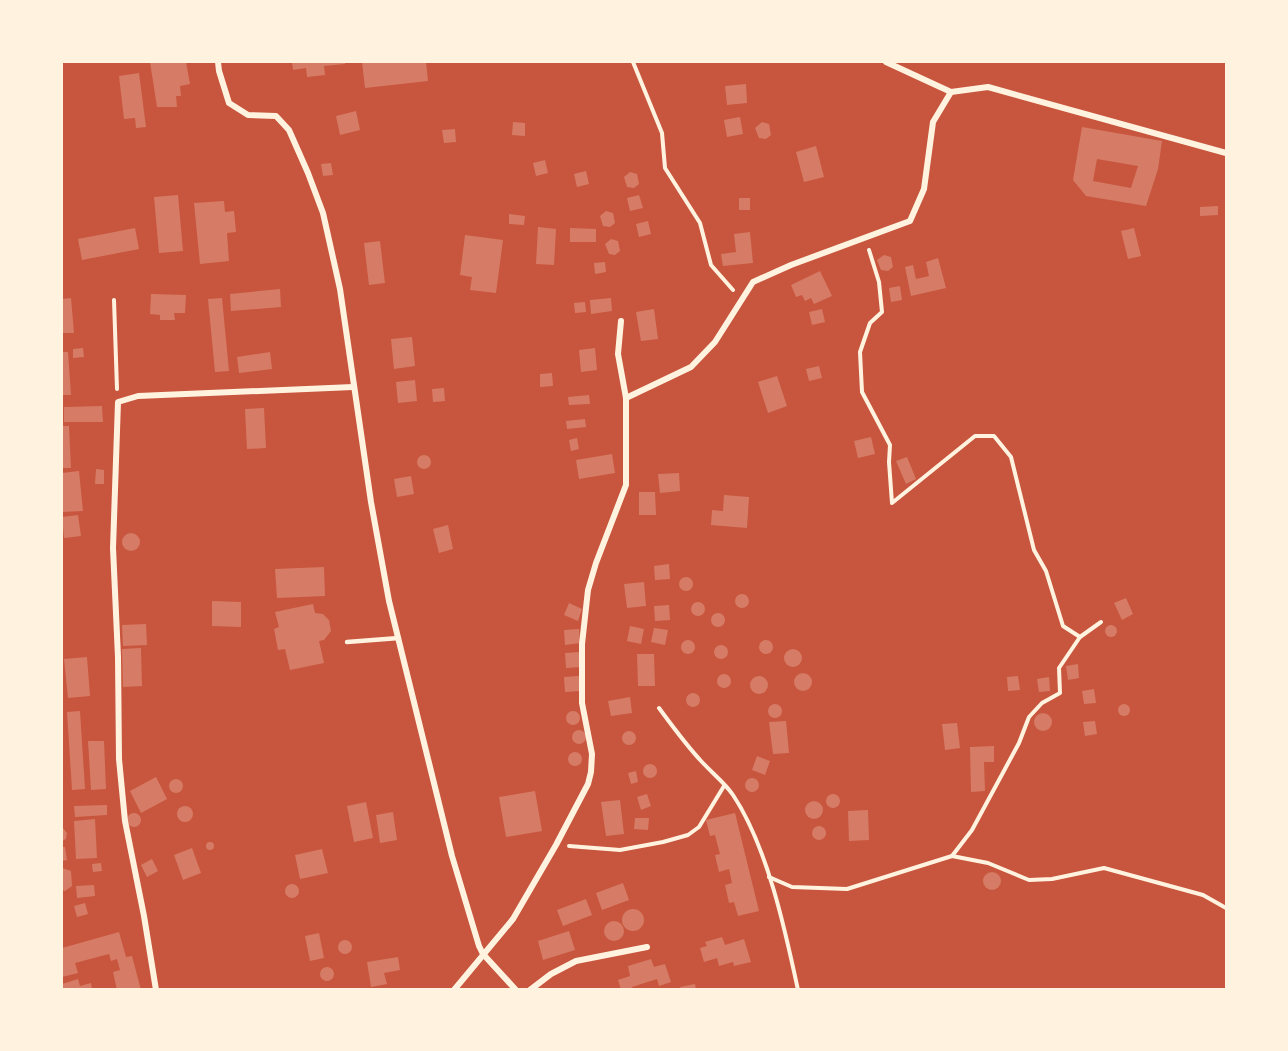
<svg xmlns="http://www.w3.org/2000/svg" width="1288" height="1051" font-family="Commissioner,sans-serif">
<rect width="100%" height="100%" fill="#c8553d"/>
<g fill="#d67c66" fill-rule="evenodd">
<path d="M150 62H186L190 84 180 86 181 96H176L177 107H157Z"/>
<path d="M292 62H345V64L324 66 325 75 307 77 306 68 293 70Z"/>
<path d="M362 62H426L428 81 365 88Z"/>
<path d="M139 73 146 127 136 128 135 118 124 119 119 76Z"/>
<path d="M746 84 747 103 727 105 725 86Z"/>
<path d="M356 111 360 130 340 135 336 116Z"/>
<path d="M740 117 743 134 727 137 724 120Z"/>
<path d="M513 122 525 123V136L512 135Z"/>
<path d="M762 122 769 124 771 135 766 139 759 138 755 128Z"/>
<path d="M1082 127 1162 141 1158 169 1146 206 1086 196 1073 180ZM1097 159 1138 166 1131 188 1093 181Z"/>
<path d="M455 129 456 142 444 143 442 130Z"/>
<path d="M816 146 824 177 804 182 796 152Z"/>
<path d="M545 160 548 173 536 176 533 163Z"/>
<path d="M331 163 333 175 323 176 321 164Z"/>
<path d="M586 171 589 184 577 187 574 174Z"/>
<path d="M630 172 637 174 639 184 634 188 627 187 624 177Z"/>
<path d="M178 195 183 251 159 253 154 197Z"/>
<path d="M639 195 643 208 630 211 627 198Z"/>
<rect x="739" y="198" width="11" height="12"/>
<path d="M224 201 225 212 234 211 236 232 227 233 229 261 200 264 194 203Z"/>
<path d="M1218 206V215L1200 216V207Z"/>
<path d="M606 211 613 213 615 223 610 227 603 226 600 216Z"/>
<path d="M509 214 525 216 524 225 509 224Z"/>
<path d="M648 221 651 234 639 237 636 224Z"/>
<path d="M538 227 556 229 554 265 536 264Z"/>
<path d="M135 228 139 249 82 260 78 239Z"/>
<path d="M570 228 596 229V242H570Z"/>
<path d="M1134 228 1141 256 1128 259 1121 231Z"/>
<path d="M750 232 753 263 723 266 721 254 736 252 734 234Z"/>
<path d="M465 235 503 240 496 293 470 290 472 277 460 275Z"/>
<path d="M611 239 618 241 620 251 615 255 609 254 605 244Z"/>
<path d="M380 241 385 283 369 285 364 243Z"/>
<path d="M884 255 891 257 893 267 888 271 881 270 877 260Z"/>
<path d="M938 258 946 288 911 296 905 267 913 265 916 279 929 276 926 262Z"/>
<path d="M605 262 606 272 595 274 594 263Z"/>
<path d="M820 271 832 296 814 304 811 298 805 301 802 295 796 297 791 285Z"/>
<path d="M900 286 902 300 891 302 889 288Z"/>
<path d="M280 289 281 307 231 311 230 294Z"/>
<path d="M151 294 186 295 185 313H174L175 320H160V315L150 314Z"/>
<path d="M71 298 74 333H62V299Z"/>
<path d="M222 298 229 371 215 372 208 299Z"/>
<path d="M611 298 612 311 591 314 590 300Z"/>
<path d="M585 302 586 312 575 313 574 303Z"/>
<path d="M654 309 658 339 641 341 636 312Z"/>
<path d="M822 309 825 322 812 325 809 312Z"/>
<path d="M412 337 415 366 394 369 391 339Z"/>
<path d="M83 348 84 357 73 358V349Z"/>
<path d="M595 348 597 370 581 372 579 350Z"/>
<path d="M62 352H68L71 395H62Z"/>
<path d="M270 352 272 369 239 373 237 357Z"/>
<path d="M819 366 822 378 809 381 806 369Z"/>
<path d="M552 373 553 386 540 387V374Z"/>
<path d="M777 376 787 406 768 413 758 382Z"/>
<path d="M415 380 417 401 398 403 396 382Z"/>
<path d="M444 388 445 401 433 402 432 389Z"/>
<path d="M589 395 590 404 569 405 568 397Z"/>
<path d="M102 406 103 422H64V407Z"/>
<path d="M264 408 266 448 247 449 245 409Z"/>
<path d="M585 419 586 427 567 429 566 421Z"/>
<path d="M62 426H69L71 468H62Z"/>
<path d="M871 437 875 454 858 458 854 441Z"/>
<path d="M577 438 579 449 571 451 569 440Z"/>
<path d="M612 454 615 473 579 479 576 460Z"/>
<circle cx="424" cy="462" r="7"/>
<path d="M907 457 916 479 906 484 896 461Z"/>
<path d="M96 469 104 470V484H95Z"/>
<path d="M79 471 83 511 62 512V473Z"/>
<path d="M679 473 680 491 660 493 658 474Z"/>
<path d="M411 476 414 494 397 497 394 479Z"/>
<path d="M639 492H655L656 515H639Z"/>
<path d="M724 495 749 497 747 528 711 525 712 510 723 511Z"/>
<path d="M78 515 81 536 64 538 62 517Z"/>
<path d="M448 525 453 549 439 553 433 529Z"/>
<circle cx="131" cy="542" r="9"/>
<path d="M669 564 670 579 655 580 654 566Z"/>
<path d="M324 567 325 596 277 598 275 569Z"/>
<circle cx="686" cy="584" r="7"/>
<path d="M644 582 646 606 627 608 624 584Z"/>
<circle cx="742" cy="601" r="7"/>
<path d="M1126 598 1133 614 1122 620 1114 603Z"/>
<path d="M212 601 241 602V627L212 626Z"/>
<circle cx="698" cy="609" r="7"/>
<path d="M569 603 582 609 578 621 564 615Z"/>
<path d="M313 604 315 613 323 614 329 620 331 631 324 640 319 641 324 663 290 670 285 649 278 650 274 629 279 627 275 612Z"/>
<path d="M669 605 670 620 655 621 654 606Z"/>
<circle cx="718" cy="620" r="7"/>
<path d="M146 624 147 645 123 646 122 625Z"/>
<circle cx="1111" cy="631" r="6"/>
<path d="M630 626 644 629 641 644 627 641Z"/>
<path d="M654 628 668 630 665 645 651 642Z"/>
<path d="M579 629 580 643 565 645 564 630Z"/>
<circle cx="766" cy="647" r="7"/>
<circle cx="688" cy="647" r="7"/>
<circle cx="721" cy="652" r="7"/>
<path d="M141 648 142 686 123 687 122 649Z"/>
<circle cx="793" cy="658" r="9"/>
<path d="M580 652 581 667 566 668 565 653Z"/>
<path d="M637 654H654L655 686H638Z"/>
<path d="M87 657 90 696 68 698 64 659Z"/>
<path d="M1078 664 1079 678 1068 680 1066 666Z"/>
<circle cx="803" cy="682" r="9"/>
<circle cx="724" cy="681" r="7"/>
<circle cx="759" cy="685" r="9"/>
<path d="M579 676 580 691 565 692 564 677Z"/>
<path d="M1018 676 1020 690 1008 691 1007 677Z"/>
<path d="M1049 677 1050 691 1039 692 1037 679Z"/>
<path d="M1094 689 1096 703 1084 704 1082 691Z"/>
<circle cx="693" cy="700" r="7"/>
<path d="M630 697 632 713 611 716 608 701Z"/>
<circle cx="1124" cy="710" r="6"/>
<circle cx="775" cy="711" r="7"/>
<circle cx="573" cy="718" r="7"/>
<path d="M80 711 85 789 72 790 67 712Z"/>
<circle cx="1043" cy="722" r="9"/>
<path d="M786 721 789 753 773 754 769 722Z"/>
<path d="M1095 721 1097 734 1085 736 1083 722Z"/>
<path d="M957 723 960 748 945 750 942 724Z"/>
<circle cx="579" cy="737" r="7"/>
<circle cx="629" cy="738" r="7"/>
<path d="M88 741H104L106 789 91 790Z"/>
<path d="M994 746V762H984L985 791 971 792 970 747Z"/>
<circle cx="575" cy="759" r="7"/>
<path d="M757 756 770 761 765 775 752 770Z"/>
<circle cx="650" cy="771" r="7"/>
<path d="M636 771 638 782 631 784 628 773Z"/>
<path d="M156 777 167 799 141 813 130 791Z"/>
<circle cx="752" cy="785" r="7"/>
<circle cx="176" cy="786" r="7"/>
<path d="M535 791 542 831 506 837 499 797Z"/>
<circle cx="833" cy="801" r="7"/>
<path d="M647 794 651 806 641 810 637 797Z"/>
<path d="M620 800 624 834 606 836 601 802Z"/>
<circle cx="814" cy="810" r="9"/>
<path d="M366 802 373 838 354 842 347 806Z"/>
<path d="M107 805V815L75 817 74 806Z"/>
<circle cx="185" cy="814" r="8"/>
<path d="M868 810 869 840 849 841 848 811Z"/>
<path d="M393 812 397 840 380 843 376 815Z"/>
<circle cx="134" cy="820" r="7"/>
<path d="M735 813 759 911 738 916 734 902 729 903 725 885 732 883 729 869 719 872 715 855 720 854 715 835 710 836 706 820Z"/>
<path d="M635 818H649L648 830 634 829Z"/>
<path d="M95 819 97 858 76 859 74 821Z"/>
<circle cx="819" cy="833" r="7"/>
<path d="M62 827 67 833 66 839 62 841Z"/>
<circle cx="210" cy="846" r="4"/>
<path d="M62 847H65L67 860 62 861Z"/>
<path d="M192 848 201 873 183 880 174 855Z"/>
<path d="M322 849 328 873 300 879 295 855Z"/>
<path d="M152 859 158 871 147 877 141 865Z"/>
<path d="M101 863 102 871 93 872 92 864Z"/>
<path d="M62 868 71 871 72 886 65 891 62 890Z"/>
<circle cx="992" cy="881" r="9"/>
<path d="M623 883 629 900 602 910 596 893Z"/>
<circle cx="292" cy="891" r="7"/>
<path d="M94 885 95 896 77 898 76 886Z"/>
<path d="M586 899 592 915 563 926 557 910Z"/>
<path d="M85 903 88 914 77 917 74 906Z"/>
<circle cx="633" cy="920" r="11"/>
<circle cx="614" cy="931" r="10"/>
<path d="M569 931 575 950 543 960 538 941Z"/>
<path d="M119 932 126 957 132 956 141 990H117L113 972 120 970 117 959 111 961 109 954 75 963 78 973 62 977V948Z"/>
<path d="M319 933 324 958 310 961 305 936Z"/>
<path d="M722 937 725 945 744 939 751 962 734 966 733 962 719 966 717 958 704 962 700 948 707 946 705 942Z"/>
<circle cx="345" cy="947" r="7"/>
<path d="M398 957 400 970 384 973 387 984 371 987 367 962Z"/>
<path d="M651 959 654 967 665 964 671 982 659 986 657 979 632 987 633 990H621L618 980 630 976 628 966Z"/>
<circle cx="327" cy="974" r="7"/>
<path d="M78 979 80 986 91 983 92 990H64L62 984Z"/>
<path d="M695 984 696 990H681L680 987Z"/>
</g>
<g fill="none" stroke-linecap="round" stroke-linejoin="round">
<g stroke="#fff3e0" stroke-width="4">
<path d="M633 62 662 133 665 168 700 223 711 265 733 290"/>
<path d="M869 250 879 282 882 312 870 323 860 352 862 392 890 445 889 462 892 503 975 436H994L1011 457 1034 550 1046 571 1063 626 1080 637"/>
<path d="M114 300 117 389"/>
<path d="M659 708C673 727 686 745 702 762 712 773 725 783 733 795 767 846 785 929 798 990"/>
<path d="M569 846 620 850 663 842 688 835 699 827 724 786"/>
<path d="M952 856 988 863 1029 880 1052 879 1104 868 1203 895 1226 908"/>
<path d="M769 877 792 887 847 889 952 856 972 830 1019 743 1029 717 1042 703 1060 693 1059 668 1080 637 1101 622"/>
</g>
<path stroke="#fff3e0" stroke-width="4.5" d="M347 642 399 638"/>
<g stroke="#fff3e0" stroke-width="6">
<path d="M218 62 219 71 229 103 248 115 276 116 289 130 308 173 323 213 340 289 371 502 389 601 452 856 479 946 483 954 516 990"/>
<path d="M886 62 951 92"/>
<path d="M626 398 691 367 715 342 753 282 791 265 910 221 924 189 933 122 951 92 988 87 1226 153"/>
<path d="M156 990 144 916 125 821 119 759 118 657 113 548 118 402 138 396 353 387"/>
<path d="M454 990 513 919 556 845 588 784 591 772 592 754 582 703V644L588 590 596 563 626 485V398L618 354 621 321"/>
<path d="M530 990 551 974 576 961 647 947"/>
</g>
</g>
<rect width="1288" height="1051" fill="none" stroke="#fff3e0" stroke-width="126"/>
</svg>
